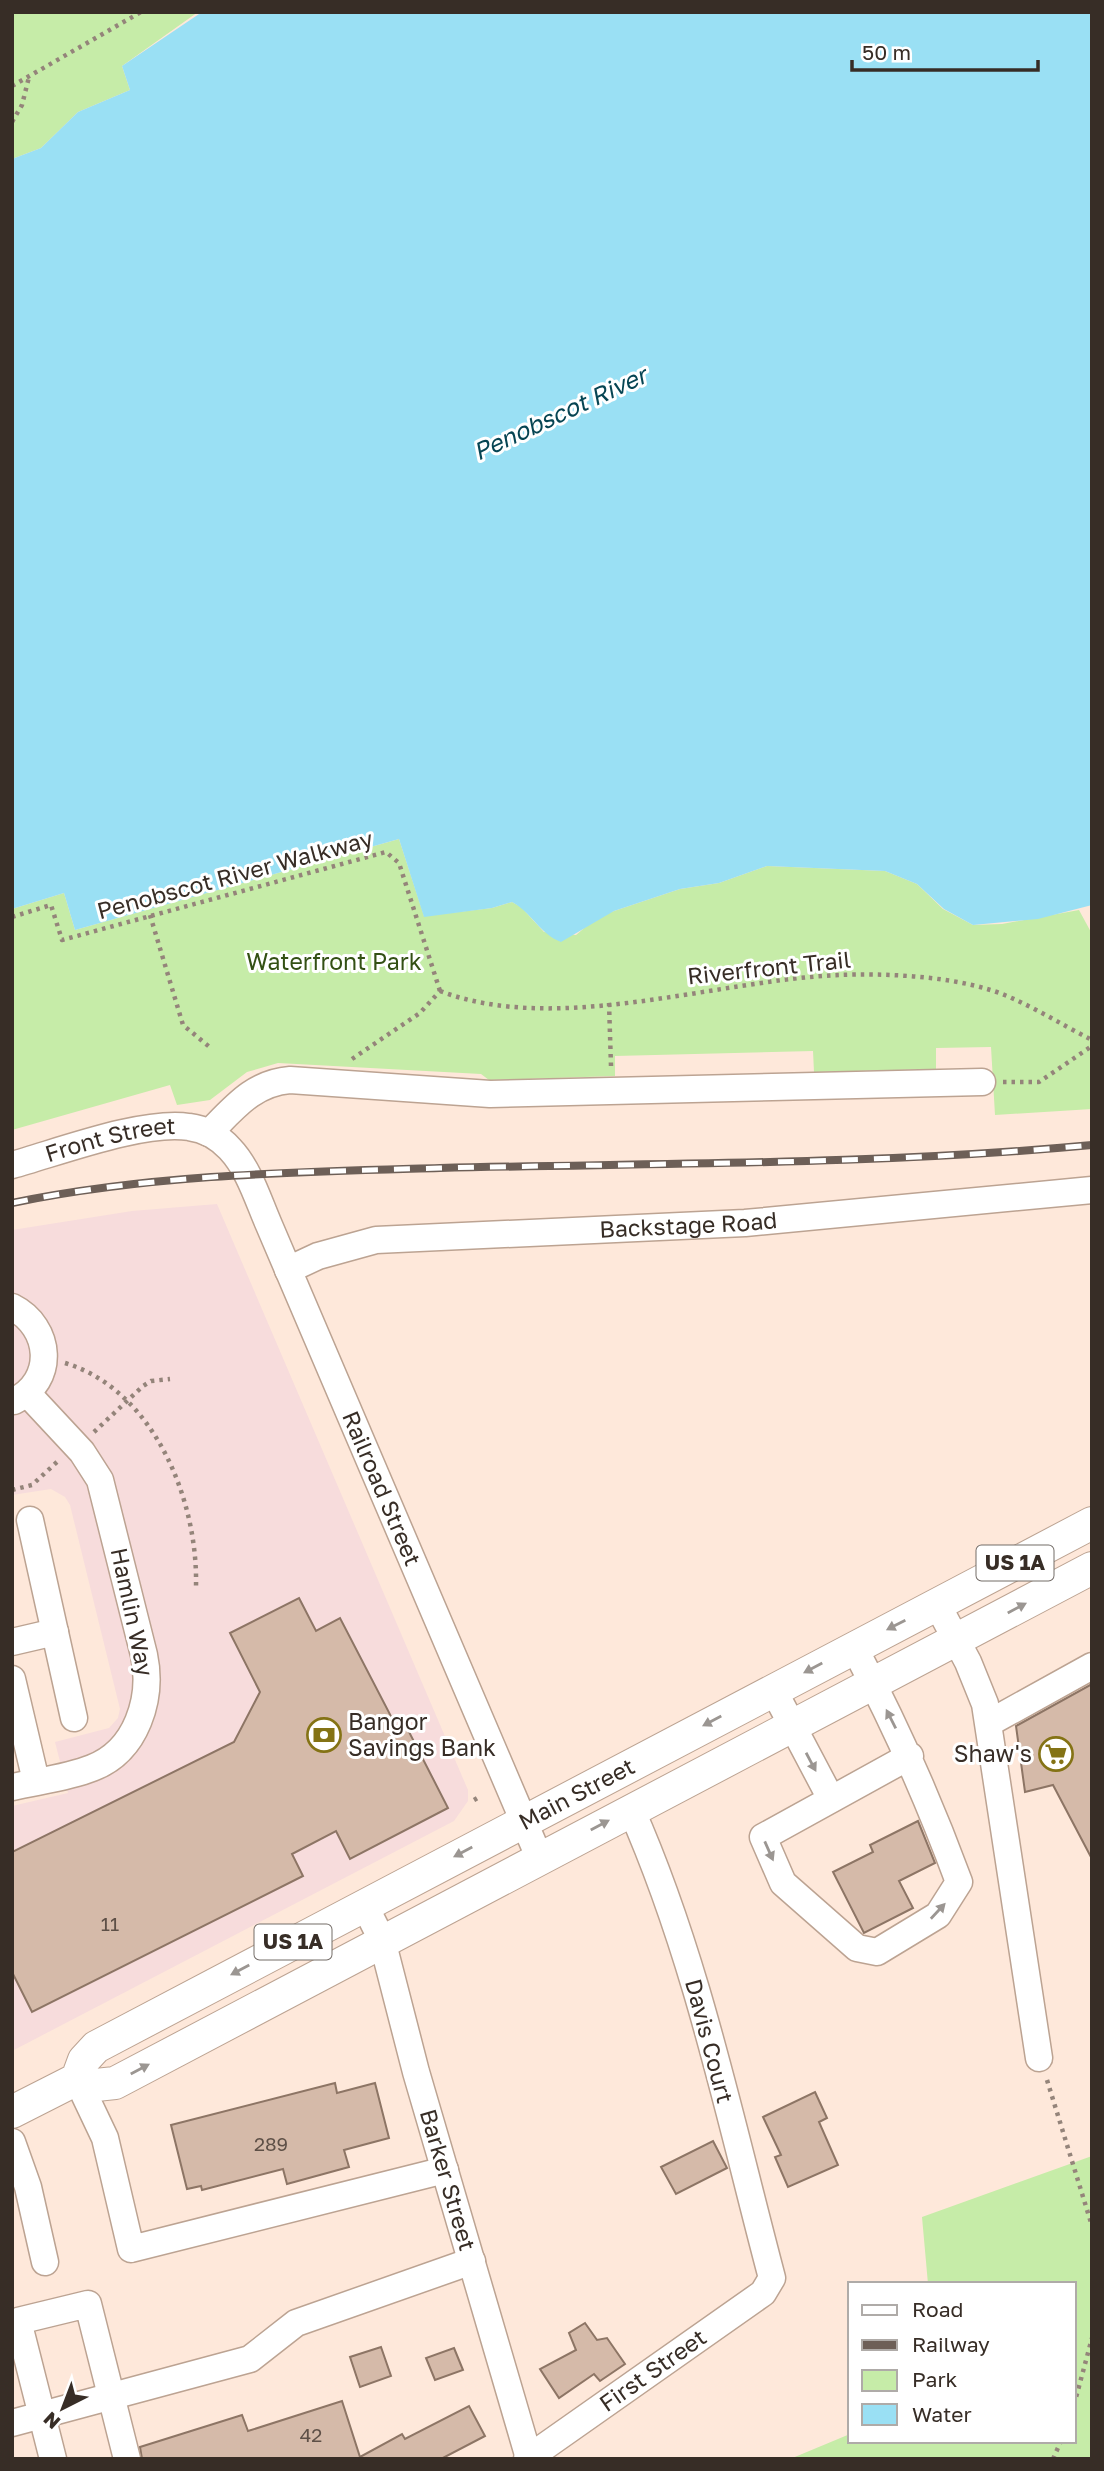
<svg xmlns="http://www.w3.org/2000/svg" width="1104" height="2471" font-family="'Golos Text',sans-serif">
<rect width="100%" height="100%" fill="#fee8da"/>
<path fill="#f7dcdc" d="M217 1204 468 1790V1801L454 1821 12 2051V1806L68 1793 55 1742 109 1728 118 1718 120 1709 70 1505 65 1497 51 1489 12 1495V1230L132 1211Z"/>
<g fill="#c6eca8">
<path d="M12 12H198L122 66 130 90 78 112 41 148 12 159Z"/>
<path d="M399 839 424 916 492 908 512 902 521 907 544 932 576 935 595 919 614 911 680 889 719 883 767 866 885 871 917 884 943 909 973 925 1002 924 1079 910 1092 934V1109L995 1115 991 1047 936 1048V1069L814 1072 813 1051 615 1056V1076L489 1080 481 1074 278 1063 247 1072 210 1100 177 1105 170 1085 12 1130V909L64 893 75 930Z"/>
<path d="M1092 2156V2459H790L850 2434V2441H1074V2284H928L922 2217Z"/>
</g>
<path fill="#9ae0f4" d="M202 12H1092V905L1038 919 973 925 944 909 917 884 885 871 767 866 719 883 680 889 614 911 561 942C540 934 531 912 512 902L492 908 424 917 399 839 75 930 64 893 12 909V159L41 148 78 112 130 90 122 66Z"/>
<g fill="#d5baa9" stroke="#8d7565" stroke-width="2">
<path d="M299 1598 316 1631 340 1618 397 1728 405 1724 448 1808 350 1859 336 1831 292 1854 303 1876 32 2012 12 1972V1852L234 1742 260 1692 230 1633Z"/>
<path d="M1092 1684V1859L1053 1785 1025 1792 1016 1726Z"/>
<path d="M918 1821 935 1863 899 1881 913 1908 864 1933 833 1872 873 1852 870 1845Z"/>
<path d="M335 2083 337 2093 375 2083 389 2138 344 2150 349 2167 287 2184 283 2169 202 2190 201 2186 187 2189 171 2125Z"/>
<path d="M815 2092 827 2118 819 2122 838 2165 788 2187 775 2157 781 2155 763 2117Z"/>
<path d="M713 2141 727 2168 676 2194 661 2167Z"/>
<path d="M585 2323 597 2340 607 2338 625 2364 600 2381 594 2374 559 2398 540 2369 576 2350 569 2333Z"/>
<path d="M381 2347 391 2376 360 2387 350 2357Z"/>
<path d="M454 2348 463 2370 435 2380 426 2358Z"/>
<path d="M342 2401 360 2457 402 2434 405 2439 469 2406 485 2436 441 2459H142L140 2447 242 2415 248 2431Z"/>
</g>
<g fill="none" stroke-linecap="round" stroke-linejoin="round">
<g stroke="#bca392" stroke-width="29">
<g id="minor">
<path d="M209 1133C234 1108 253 1083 290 1080L490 1094 982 1082"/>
<path id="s1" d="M12 1165C59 1152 143 1120 189 1127 205 1129 219 1137 230 1149 249 1169 258 1200 269 1225L539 1857"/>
<path id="s2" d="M288 1270 318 1256 376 1240 745 1223 1092 1190"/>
<path d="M12 1307C52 1327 56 1381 14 1401"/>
<path d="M30 1520 74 1718"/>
<path d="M937 1604 968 1662 985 1704 1039 2058"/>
<path d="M12 1642 55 1632"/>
<path d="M854 1647C896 1726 928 1798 959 1882L938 1915 877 1952 857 1948 783 1883 763 1837 910 1756"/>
<path d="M12 1679 36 1781"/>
<path d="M773 1689 831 1799"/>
<path d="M989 1723 1092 1666"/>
<path d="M12 1787C38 1781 67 1778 92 1768 137 1751 153 1698 144 1655L100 1480 82 1452 27 1393"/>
<path id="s3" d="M364 1904 382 1940 416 2072 529 2458"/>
<path d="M77 2079 105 2138 131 2249 445 2170"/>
<path d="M12 2142 28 2187 45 2262"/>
<path d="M12 2423 250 2359 296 2323 472 2261"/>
<path d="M53 2459 18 2321 88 2304 127 2459"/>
<path id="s4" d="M527 2459 763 2293 772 2278C730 2120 697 1958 631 1809"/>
</g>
</g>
<g stroke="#bca392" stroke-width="34">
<g id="major">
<path d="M77 2079 96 2085 115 2083 1092 1568"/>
<path id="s5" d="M12 2112 77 2079 84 2060 96 2047 1092 1523"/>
</g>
</g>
<g stroke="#94847a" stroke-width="4.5" stroke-dasharray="3.5 5" stroke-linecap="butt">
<path d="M12 86 141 12"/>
<path d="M12 122 22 105 29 77"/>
<path d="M150 915 183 1025 212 1049"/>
<path d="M12 917 51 905 62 940 386 852 399 863 440 991"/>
<path d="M440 991C557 1036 716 980 839 975 883 973 944 976 987 989 1020 998 1060 1024 1092 1040"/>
<path d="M609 1003 611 1066"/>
<path d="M352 1059 420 1013 440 991"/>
<path d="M1003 1082H1039L1092 1046"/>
<path d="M65 1363C154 1390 198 1500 196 1586"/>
<path d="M94 1432 143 1386 151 1381 170 1379"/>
<path d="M12 1490 32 1485 58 1461"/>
<path d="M474 1800 479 1797"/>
<path d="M1047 2080 1092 2226"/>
<path d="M1074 2405 1092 2338"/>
<path d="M1053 2459 1061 2441"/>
</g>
<use href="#minor" stroke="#fff" stroke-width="26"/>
<use href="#major" stroke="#fff" stroke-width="32"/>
<g stroke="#6d5f57" stroke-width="8">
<path id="rail" d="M12 1203C154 1174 296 1172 440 1168 657 1163 876 1165 1092 1145"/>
</g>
<use href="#rail" stroke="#fff" stroke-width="5" stroke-dasharray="16" stroke-linecap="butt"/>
</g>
<defs><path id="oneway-solid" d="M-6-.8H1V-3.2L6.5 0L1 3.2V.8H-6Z" transform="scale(1.75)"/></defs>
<g fill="#9b9692">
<use href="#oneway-solid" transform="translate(1017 1608) rotate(-28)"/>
<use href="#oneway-solid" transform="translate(896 1625) rotate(153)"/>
<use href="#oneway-solid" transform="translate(813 1668) rotate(152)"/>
<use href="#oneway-solid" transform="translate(891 1719) rotate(-117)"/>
<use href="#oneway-solid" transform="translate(712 1721) rotate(152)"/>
<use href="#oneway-solid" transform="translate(811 1762) rotate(62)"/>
<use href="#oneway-solid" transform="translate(600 1825) rotate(-28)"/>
<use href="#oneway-solid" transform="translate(769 1851) rotate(66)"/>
<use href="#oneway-solid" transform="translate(463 1852) rotate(152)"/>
<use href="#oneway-solid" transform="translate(938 1911) rotate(-47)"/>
<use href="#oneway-solid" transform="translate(240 1970) rotate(152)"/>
<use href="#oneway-solid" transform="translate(140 2069) rotate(-28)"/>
</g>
<defs>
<g id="bank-ring" transform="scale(1.75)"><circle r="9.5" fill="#fff" stroke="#847315" stroke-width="1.5"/><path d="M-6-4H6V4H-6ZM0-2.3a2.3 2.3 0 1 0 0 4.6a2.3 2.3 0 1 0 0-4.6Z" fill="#847315"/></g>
<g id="supermarket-ring" transform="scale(1.75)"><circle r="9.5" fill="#fff" stroke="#847315" stroke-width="1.5"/><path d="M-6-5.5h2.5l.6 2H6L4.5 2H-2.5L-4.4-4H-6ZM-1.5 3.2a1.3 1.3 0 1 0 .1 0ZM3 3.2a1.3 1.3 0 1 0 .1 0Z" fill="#847315"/></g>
</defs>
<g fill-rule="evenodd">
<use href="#bank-ring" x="324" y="1735"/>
<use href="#supermarket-ring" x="1056" y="1754"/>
</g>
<g text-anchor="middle" stroke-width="6" stroke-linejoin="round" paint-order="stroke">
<g font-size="19" fill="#5e5047">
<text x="110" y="1931">11</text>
<text x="271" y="2151">289</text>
<text x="311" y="2442">42</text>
</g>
<g fill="#fff" stroke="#736c67" stroke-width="2">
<rect x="976.5" y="1545.5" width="77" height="35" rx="5"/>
<rect x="254.5" y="1924.5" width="77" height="35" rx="5"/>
</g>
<g font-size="21" font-weight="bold" fill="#372d26">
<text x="1015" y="1570">US 1A</text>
<text x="293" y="1949">US 1A</text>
</g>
<g font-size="23" fill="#372d26" stroke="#fff">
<text transform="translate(235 875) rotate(-15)" y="8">Penobscot River Walkway</text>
<text transform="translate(769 968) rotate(-6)" y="8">Riverfront Trail</text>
<text dy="8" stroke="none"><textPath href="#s1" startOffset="102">Front Street</textPath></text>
<text dy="8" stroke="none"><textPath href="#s2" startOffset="406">Backstage Road</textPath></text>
<text dy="8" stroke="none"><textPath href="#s1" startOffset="602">Railroad Street</textPath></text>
<text transform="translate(132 1612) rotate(78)" y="8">Hamlin Way</text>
<text dy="8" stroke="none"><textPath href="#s5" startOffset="654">Main Street</textPath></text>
<text transform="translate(709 2041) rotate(75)" y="8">Davis Court</text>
<text dy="8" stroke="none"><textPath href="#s3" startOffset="289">Barker Street</textPath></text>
<text dy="8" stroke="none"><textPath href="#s4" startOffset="154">First Street</textPath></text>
</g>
<g font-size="23" fill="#335014" stroke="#fff">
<text x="334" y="970">Waterfront Park</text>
</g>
<g font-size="23" fill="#372d26" stroke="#fff" text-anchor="start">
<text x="348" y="1730">Bangor<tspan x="348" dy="26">Savings Bank</tspan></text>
<text x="1032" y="1762" text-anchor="end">Shaw's</text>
</g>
<g font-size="24" font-style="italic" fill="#064553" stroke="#fff">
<text transform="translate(560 414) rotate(-25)" y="8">Penobscot River</text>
</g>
</g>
<rect width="1104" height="2471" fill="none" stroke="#372d26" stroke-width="28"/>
<rect x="848" y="2282" width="228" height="161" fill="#ffffff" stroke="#afaba8" stroke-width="2"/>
<rect x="862" y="2305" width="35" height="10" fill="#ffffff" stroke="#afaba8" stroke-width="2"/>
<text x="912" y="2317" font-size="21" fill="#372d26">Road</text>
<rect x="862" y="2340" width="35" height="10" fill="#6d5f57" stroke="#afaba8" stroke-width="2"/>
<text x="912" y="2352" font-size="21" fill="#372d26">Railway</text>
<rect x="862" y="2370" width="35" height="21" fill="#c6eca8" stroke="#afaba8" stroke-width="2"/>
<text x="912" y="2387" font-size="21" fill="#372d26">Park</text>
<rect x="862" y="2404" width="35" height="21" fill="#9ae0f4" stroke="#afaba8" stroke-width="2"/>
<text x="912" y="2422" font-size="21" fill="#372d26">Water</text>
<g transform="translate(63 2408) rotate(222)" stroke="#ffffff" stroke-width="5" paint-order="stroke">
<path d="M0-5L12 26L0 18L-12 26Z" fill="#372d26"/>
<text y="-10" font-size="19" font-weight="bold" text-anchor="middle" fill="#372d26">N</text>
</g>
<path d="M852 60v10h186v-10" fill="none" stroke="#372d26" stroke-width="3.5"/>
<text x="862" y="60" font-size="21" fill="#372d26" stroke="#ffffff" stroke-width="5" paint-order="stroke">50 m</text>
</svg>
